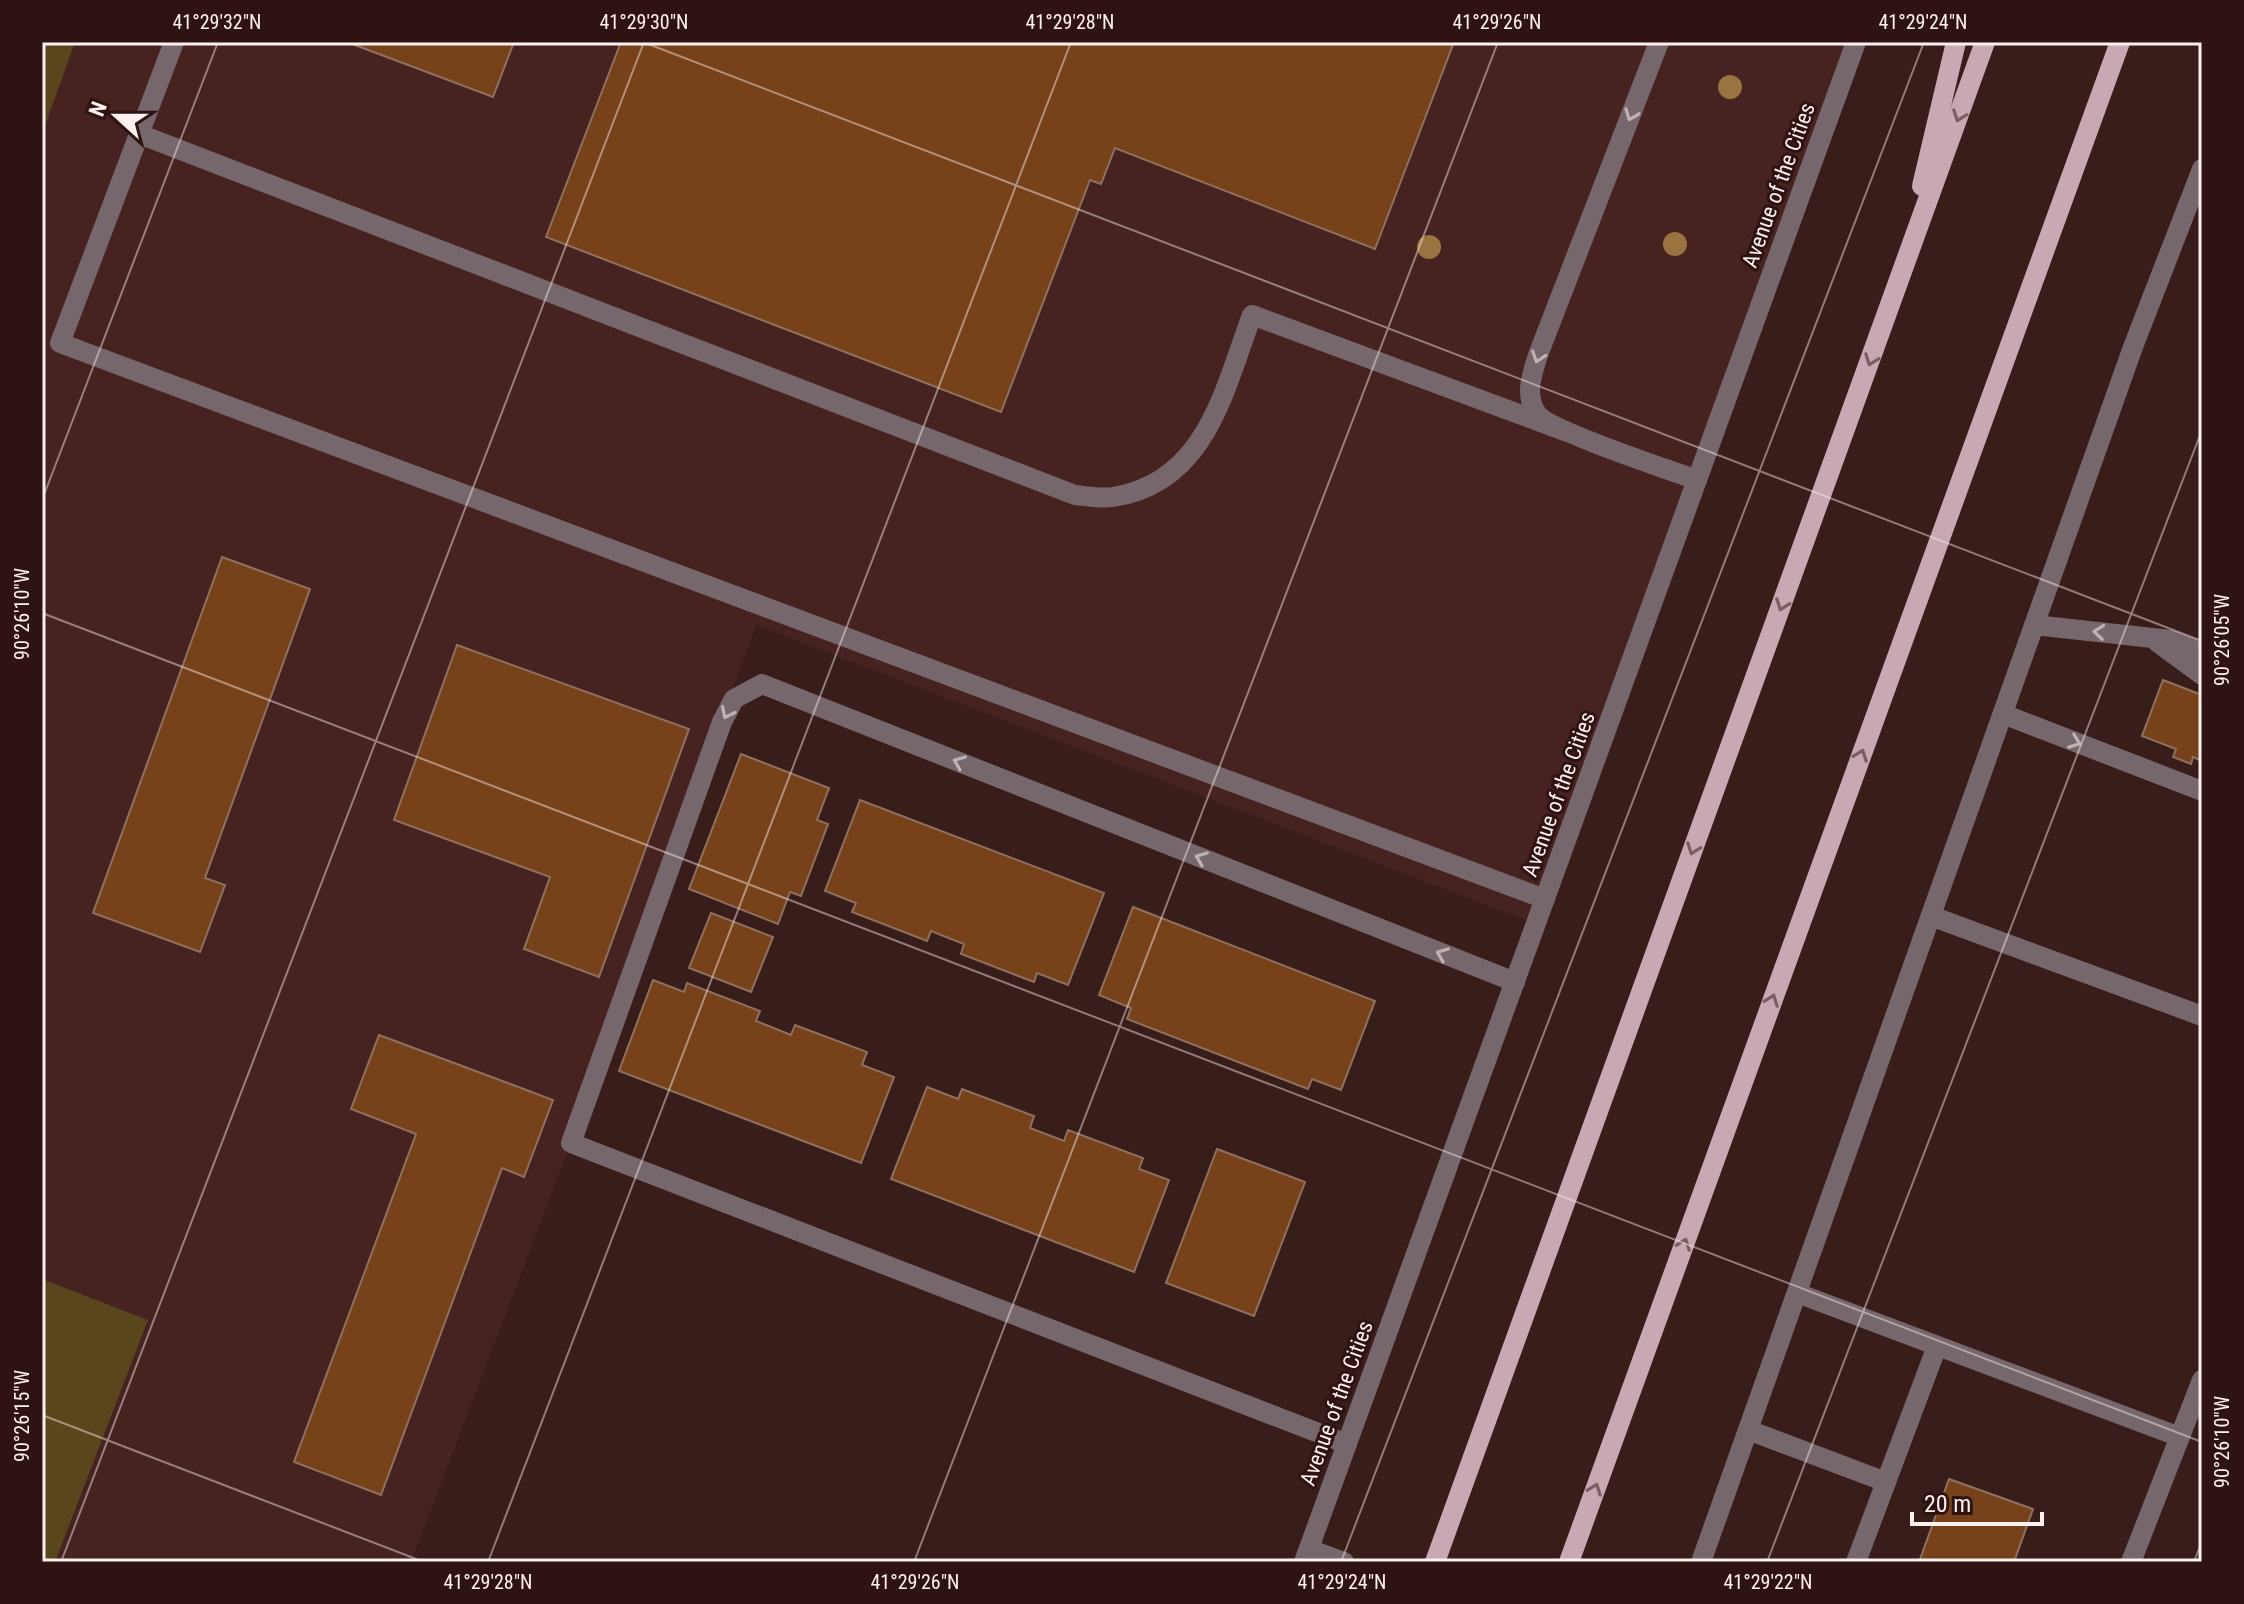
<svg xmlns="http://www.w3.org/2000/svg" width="2244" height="1604" font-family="'Roboto Condensed',sans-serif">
<rect width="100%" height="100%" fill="#391d1b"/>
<path fill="#462320" d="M42 42H1856L1536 924 756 625 571 1143 411 1562H42Z"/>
<g fill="#5a461c">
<path d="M42 42H75L42 134Z"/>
<path d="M42 1279 148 1320 55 1562H42Z"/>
</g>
<g fill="#77421a" stroke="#8e715f" stroke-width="2">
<path d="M347 42H514L493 97Z"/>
<path d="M621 42H1454L1375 249 1115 148 1101 184 1090 180 1001 412 546 237Z"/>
<path d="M222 557 310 589 205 878 225 885 200 952 93 913Z"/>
<path d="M457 645 689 729 599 977 524 949 550 877 394 820Z"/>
<path d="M2163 680 2202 695V761L2193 757 2191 764 2173 757 2176 749 2142 736Z"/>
<path d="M741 754 829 788 817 820 828 824 801 896 790 892 778 924 689 889Z"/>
<path d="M860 800 1104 893 1068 985 1037 973 1034 982 961 954 964 944 931 931 927 941 852 912 856 903 825 891Z"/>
<path d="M1133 907 1375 1001 1341 1090 1312 1079 1308 1089 1127 1019 1131 1008 1099 995Z"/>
<path d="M711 913 773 937 751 992 689 968Z"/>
<path d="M653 980 684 992 687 983 760 1011 756 1021 791 1035 795 1025 867 1052 862 1065 894 1077 861 1163 619 1071Z"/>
<path d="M379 1035 553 1100 524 1177 502 1168 381 1495 294 1462 416 1134 351 1109Z"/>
<path d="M927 1087 958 1099 962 1089 1034 1116 1030 1128 1064 1141 1068 1130 1143 1158 1139 1169 1169 1180 1134 1272 891 1179Z"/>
<path d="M1217 1149 1305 1182 1254 1316 1166 1283Z"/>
<path d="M1949 1479 2033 1509 2014 1562H1919Z"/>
</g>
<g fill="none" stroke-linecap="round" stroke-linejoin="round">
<g stroke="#76676c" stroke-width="20">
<path d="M174 42 60 343 1545 899"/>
<path d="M1659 42 1538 355C1532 375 1524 395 1537 414 1550 431 1670 470 1697 480"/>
<path d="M139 134 1075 495C1087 496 1101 499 1113 497 1206 483 1224 390 1252 315L1565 431"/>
<path d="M2034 625 2171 640 2202 652"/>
<path d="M2157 642 2202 675"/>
<path d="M2003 714 2202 791"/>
<path d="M1931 916 2202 1016"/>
<path d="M1797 1293 2180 1437"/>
<path d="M1748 1430 1886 1482"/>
<path d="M1347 1444 571 1143 722 722 734 699 762 684 1515 982"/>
<path d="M1309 1549 1344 1562"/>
<path d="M1304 1562 1856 42"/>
<path d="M1701 1562 2133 347 2202 169"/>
<path d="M1856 1562 1937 1346"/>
<path d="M2131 1562 2202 1380"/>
</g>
<g stroke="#c7a8b3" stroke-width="20">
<path d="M1922 186 1956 42"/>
<path d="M1435 1562 1985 42"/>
<path d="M1569 1562 2120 42"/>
</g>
</g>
<g fill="#997441">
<circle cx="1730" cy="87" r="12"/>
<circle cx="1675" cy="244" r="12"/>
<circle cx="1429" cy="247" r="12"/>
</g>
<defs><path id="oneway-chevron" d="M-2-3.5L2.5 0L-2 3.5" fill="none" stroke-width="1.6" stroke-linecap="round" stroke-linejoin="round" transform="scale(2)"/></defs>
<g stroke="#c0b2b4">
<use href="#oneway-chevron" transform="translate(1631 115) rotate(111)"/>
<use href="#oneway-chevron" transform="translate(1538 357) rotate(108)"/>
<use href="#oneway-chevron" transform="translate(2099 632) rotate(-174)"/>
<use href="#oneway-chevron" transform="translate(727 713) rotate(116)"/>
<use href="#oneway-chevron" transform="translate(2075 742) rotate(21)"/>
<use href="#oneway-chevron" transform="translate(959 762) rotate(-158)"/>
<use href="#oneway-chevron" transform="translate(1201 858) rotate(-158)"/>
<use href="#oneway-chevron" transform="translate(1442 954) rotate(-158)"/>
</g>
<g stroke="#7b5e62">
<use href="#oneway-chevron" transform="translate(1959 116) rotate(110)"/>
<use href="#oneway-chevron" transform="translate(1871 360) rotate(110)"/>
<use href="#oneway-chevron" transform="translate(1782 605) rotate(110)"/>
<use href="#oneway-chevron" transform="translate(1861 755) rotate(-70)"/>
<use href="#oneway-chevron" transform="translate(1693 849) rotate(110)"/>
<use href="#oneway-chevron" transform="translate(1772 1000) rotate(-70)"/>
<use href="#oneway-chevron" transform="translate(1684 1244) rotate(-70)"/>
<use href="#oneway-chevron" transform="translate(1595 1489) rotate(-70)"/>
</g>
<path fill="none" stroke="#fdf0ef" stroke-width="2" stroke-opacity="0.45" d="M643 42 2202 641M42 500 218 42M42 613 2202 1442M42 1415 424 1562M61 1562 644 42M488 1562 1071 42M914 1562 1498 42M1341 1562 1924 42M1767 1562 2202 430M2194 1562 2202 1541"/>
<g text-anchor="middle" stroke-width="6" stroke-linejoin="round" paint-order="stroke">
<g font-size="22" fill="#fdf0ef" stroke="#2f1312">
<text transform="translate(1778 185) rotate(-70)" y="8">Avenue of the Cities</text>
<text transform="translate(1558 794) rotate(-70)" y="8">Avenue of the Cities</text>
<text transform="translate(1336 1403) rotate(-70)" y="8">Avenue of the Cities</text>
</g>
</g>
<rect width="2244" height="1604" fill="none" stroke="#2f1312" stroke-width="88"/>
<g transform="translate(116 116) rotate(291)" stroke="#2f1312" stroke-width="6" paint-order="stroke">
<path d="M0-6L14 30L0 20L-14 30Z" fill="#fdf0ef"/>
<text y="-12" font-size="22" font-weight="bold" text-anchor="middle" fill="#fdf0ef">N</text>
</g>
<path d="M1912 1512v12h130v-12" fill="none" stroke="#fdf0ef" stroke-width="4"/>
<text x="1924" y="1512" font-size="24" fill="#fdf0ef" stroke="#2f1312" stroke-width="6" paint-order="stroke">20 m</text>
<rect x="44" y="44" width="2156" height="1516" fill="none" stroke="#fdf0ef" stroke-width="3"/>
<g font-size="20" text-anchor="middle" fill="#fdf0ef">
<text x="217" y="29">41°29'32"N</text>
<text x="644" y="29">41°29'30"N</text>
<text x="1070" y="29">41°29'28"N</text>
<text x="1497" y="29">41°29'26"N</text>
<text x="1923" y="29">41°29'24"N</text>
<text transform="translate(22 614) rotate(-90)" y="7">90°26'10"W</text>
<text transform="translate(2222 640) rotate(-90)" y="7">90°26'05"W</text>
<text transform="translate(22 1416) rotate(-90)" y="7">90°26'15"W</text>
<text transform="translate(2222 1442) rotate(-90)" y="7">90°26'10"W</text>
<text x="488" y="1589">41°29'28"N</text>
<text x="915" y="1589">41°29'26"N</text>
<text x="1342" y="1589">41°29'24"N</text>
<text x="1768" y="1589">41°29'22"N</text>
</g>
</svg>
